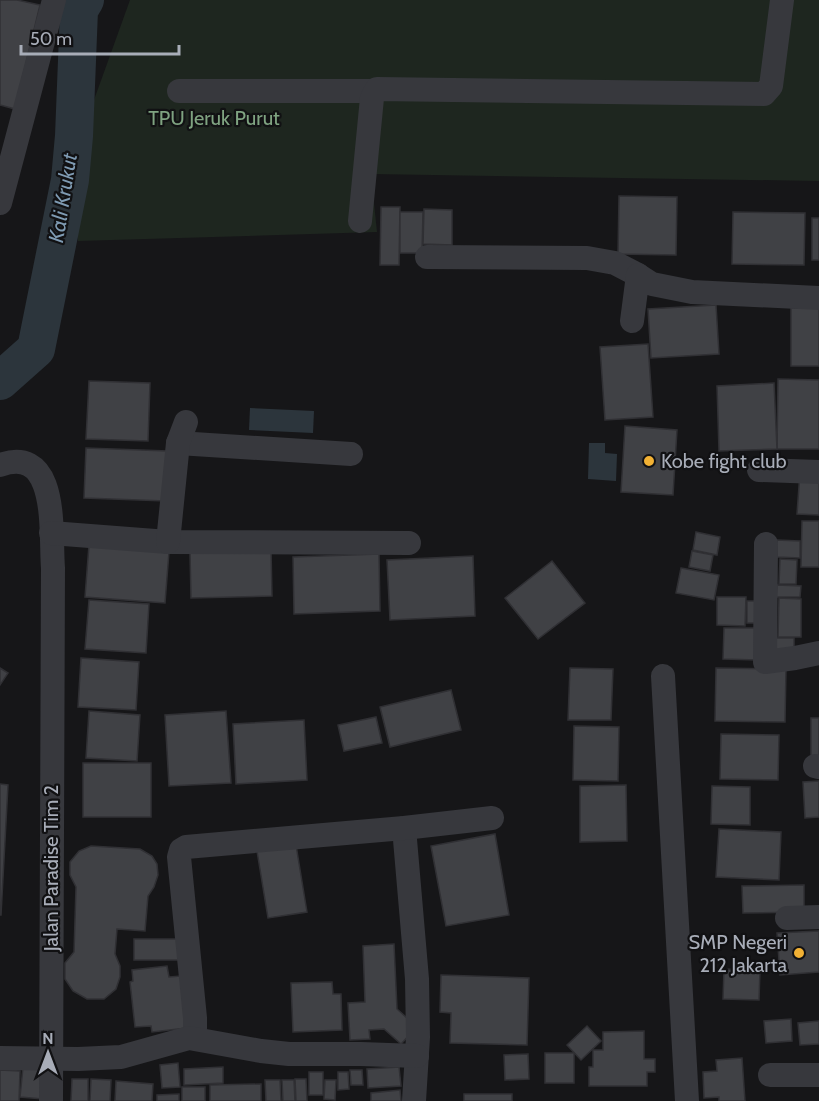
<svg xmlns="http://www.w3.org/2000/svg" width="819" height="1101" font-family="Cabin,sans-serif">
<rect width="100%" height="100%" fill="#161618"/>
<path fill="#1e261f" d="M130 0H819V181L371 174 377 232 78 241 72 161Z"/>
<g fill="#2c353c">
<path d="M250 408 314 411 313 433 249 430Z"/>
<path d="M589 443H605V453L617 454 616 481 588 479Z"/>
</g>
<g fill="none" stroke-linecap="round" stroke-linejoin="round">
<path stroke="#2c353c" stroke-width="38" d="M0 381 36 349 70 180 74 136 79 10 85 0"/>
</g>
<g fill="#404145" stroke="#303034" stroke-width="1.5">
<path d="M0 0H17L40 5 15 109 0 105Z"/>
<path d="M619 196 677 197 676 255 618 254Z"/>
<path d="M381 207H400L399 265H380Z"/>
<path d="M424 209 452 210V245L423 244Z"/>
<path d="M400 212H423L422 253H400Z"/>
<path d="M733 212 805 213 804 265 732 264Z"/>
<rect x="812" y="218" width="7" height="42"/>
<path d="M716 305 719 354 651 358 648 309Z"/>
<rect x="791" y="308" width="28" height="58"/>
<path d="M648 344 653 417 605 420 600 347Z"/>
<path d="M778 379 819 380V449H777Z"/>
<path d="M89 381 150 383 148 441 86 439Z"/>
<path d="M774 383 777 449 719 451 717 386Z"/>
<path d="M625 426 677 430 673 495 621 492Z"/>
<path d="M86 448 168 451 166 501 84 498Z"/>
<path d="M800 472 819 473V515L797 514Z"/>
<path d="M802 521H819V567H801Z"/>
<path d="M696 532 720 537 717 555 693 550Z"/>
<path d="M777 540 800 541V558L777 557Z"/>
<path d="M89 545 169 552 165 603 85 597Z"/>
<path d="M271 550 272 596 191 598 190 553Z"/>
<path d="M692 551 713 555 710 571 689 567Z"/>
<path d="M379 554 380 611 294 614 293 557Z"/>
<path d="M473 556 475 616 390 620 387 560Z"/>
<path d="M780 559 797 560 796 584H779Z"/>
<path d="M552 561 585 603 538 639 505 598Z"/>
<path d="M681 568 719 575 714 600 676 593Z"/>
<path d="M777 585 801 586 800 597H776Z"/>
<path d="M717 597H746L745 626 717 625Z"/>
<path d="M779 598 801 599V637H778Z"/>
<path d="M89 600 149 604 146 653 85 649Z"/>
<rect x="747" y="601" width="16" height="22"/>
<path d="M724 628H758L757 660 723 659Z"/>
<path d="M767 638H794V656L766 655Z"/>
<path d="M81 658 139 662 136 710 78 707Z"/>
<path d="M0 668 8 673 0 685Z"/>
<path d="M570 668 613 669 611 720H568Z"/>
<path d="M716 668 786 669 785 722 715 721Z"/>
<path d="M451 690 461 730 390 747 380 707Z"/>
<path d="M89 711 140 715 137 761 86 758Z"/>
<path d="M226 711 231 783 169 786 165 715Z"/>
<path d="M376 717 382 743 344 751 338 725Z"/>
<rect x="811" y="718" width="8" height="42"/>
<path d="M304 720 307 780 236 784 233 724Z"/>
<path d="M574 726 619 727 618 781 573 780Z"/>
<path d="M721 734 779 735 778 780 720 779Z"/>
<rect x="83" y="763" width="68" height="54"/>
<path d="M819 781V817L805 818 803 782Z"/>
<path d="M0 784 8 785 1 915H0Z"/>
<path d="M626 785 627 841 580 842V786Z"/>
<path d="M712 786 750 787V825L711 824Z"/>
<path d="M719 829 781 832 779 880 716 877Z"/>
<path d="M495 834 509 915 446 926 431 846Z"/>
<path d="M295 839 307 912 268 918 256 845Z"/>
<path d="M91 846 140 849 152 856 157 864 158 875 154 887 148 896 145 931 117 929 115 954 120 966V977L116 989 104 999H87L73 991 65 979V963L74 952 76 887 70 875V862L79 851Z"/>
<path d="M804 885V912L743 913 742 886Z"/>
<path d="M819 931V972L780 975 777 933Z"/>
<rect x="134" y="939" width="46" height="21"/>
<path d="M394 944 397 1009 417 1027 401 1044 384 1029 369 1030 370 1039 350 1040 348 1003 365 1002 363 946Z"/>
<path d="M167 966 169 977 181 976 187 1028 152 1032 151 1026 135 1027 130 982 133 981 132 970Z"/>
<path d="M724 969 760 970 759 1000 723 999Z"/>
<path d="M441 975 529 978 527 1045 450 1043 451 1013 440 1012Z"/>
<path d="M332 982 333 994H341L342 1030 293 1032 291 983Z"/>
<path d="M791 1019 792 1041 766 1043 764 1021Z"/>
<path d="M819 1021V1044L800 1045 798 1023Z"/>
<path d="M587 1026 601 1041 581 1060 567 1045Z"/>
<path d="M644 1031V1059H655V1072H647V1086H589V1067H593V1050H603V1032Z"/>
<rect x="545" y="1053" width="29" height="30"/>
<path d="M528 1054 529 1079 505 1080 504 1055Z"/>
<path d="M742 1058 745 1101H719V1097L704 1098 703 1072 717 1071 716 1060Z"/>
<path d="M178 1063 180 1087 162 1088 160 1065Z"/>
<path d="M23 1067 47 1069 43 1099 20 1097Z"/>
<path d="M223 1067V1083L184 1085V1069Z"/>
<path d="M399 1067 401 1086 368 1088 367 1069Z"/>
<path d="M0 1070 20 1071 19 1101H0Z"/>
<path d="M350 1070H362L363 1085H351Z"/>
<rect x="309" y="1072" width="14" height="23"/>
<path d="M338 1072H348L349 1089 338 1090Z"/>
<path d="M72 1079H88V1101H71Z"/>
<path d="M91 1079 111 1080 110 1101H90Z"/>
<path d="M295 1079H306L307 1101H296Z"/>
<path d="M265 1080H280L281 1101H266Z"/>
<path d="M282 1080H294L295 1101H283Z"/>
<path d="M325 1080H336L335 1100 324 1099Z"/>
<path d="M116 1081 153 1084 152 1101H115Z"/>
<path d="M261 1084V1101H210V1085Z"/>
<rect x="182" y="1087" width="23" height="14"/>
<path d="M400 1090 401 1101H371V1093Z"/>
<path d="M179 1094V1101H157V1095Z"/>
<rect x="464" y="1094" width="48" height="7"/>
</g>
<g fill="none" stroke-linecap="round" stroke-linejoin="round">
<g stroke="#37383d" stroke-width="24">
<path d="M179 91H375"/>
<path d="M0 203 54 0"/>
<path d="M360 221 372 98 377 89 764 94 771 86 782 0"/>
<path d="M427 257 587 258 615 263 638 275"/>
<path d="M632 321 638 275 652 284 692 292 819 298"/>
<path d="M178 443 351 454"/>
<path d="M0 465C60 444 50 534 53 568L51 1101"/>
<path d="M759 470 819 472"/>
<path d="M51 533 168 542 409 543"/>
<path d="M168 542 178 443 186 422"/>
<path d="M766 544 765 662 795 658 819 653"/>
<path d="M663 676 687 1101"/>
<path d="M815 766 819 767"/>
<path d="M404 828 417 979 418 1037 414 1101"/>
<path d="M787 918 819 917"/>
<path d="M195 1038V1018L179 857 181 850 186 847 404 828 492 818"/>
<path d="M0 1058 78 1059 121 1057 189 1038 261 1051 289 1054H361L417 1056"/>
<path d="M770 1075H819"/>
</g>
</g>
<g fill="#f2b134" stroke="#111113" stroke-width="2">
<circle cx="649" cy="461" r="6"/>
<circle cx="799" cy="953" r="6"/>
</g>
<g text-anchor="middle" stroke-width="4.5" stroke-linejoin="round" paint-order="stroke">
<g font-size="20" fill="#7fa381" stroke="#111113">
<text x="214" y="125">TPU Jeruk Purut</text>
</g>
<g font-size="20" fill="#a8adb8" stroke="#111113" text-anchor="start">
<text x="661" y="468">Kobe fight club</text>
<text x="787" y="949" text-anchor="end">SMP Negeri<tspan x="787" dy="23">212 Jakarta</tspan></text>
</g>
<g font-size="20" fill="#a8adb8" stroke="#111113">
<text transform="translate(51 868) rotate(-90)" y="7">Jalan Paradise Tim 2</text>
</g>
<g font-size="21" font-style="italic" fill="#7f9bb3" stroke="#111113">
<text transform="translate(63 198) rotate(-81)" y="7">Kali Krukut</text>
</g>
</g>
<g transform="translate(48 1053)" stroke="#111113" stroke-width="4.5" paint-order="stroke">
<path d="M0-4.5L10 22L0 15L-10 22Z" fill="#a8adb8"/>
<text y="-9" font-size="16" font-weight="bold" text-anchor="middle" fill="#a8adb8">N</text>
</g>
<path d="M21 45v9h158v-9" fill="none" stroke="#a8adb8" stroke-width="3"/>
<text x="30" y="45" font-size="18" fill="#a8adb8" stroke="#111113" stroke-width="4.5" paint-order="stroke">50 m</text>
</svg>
